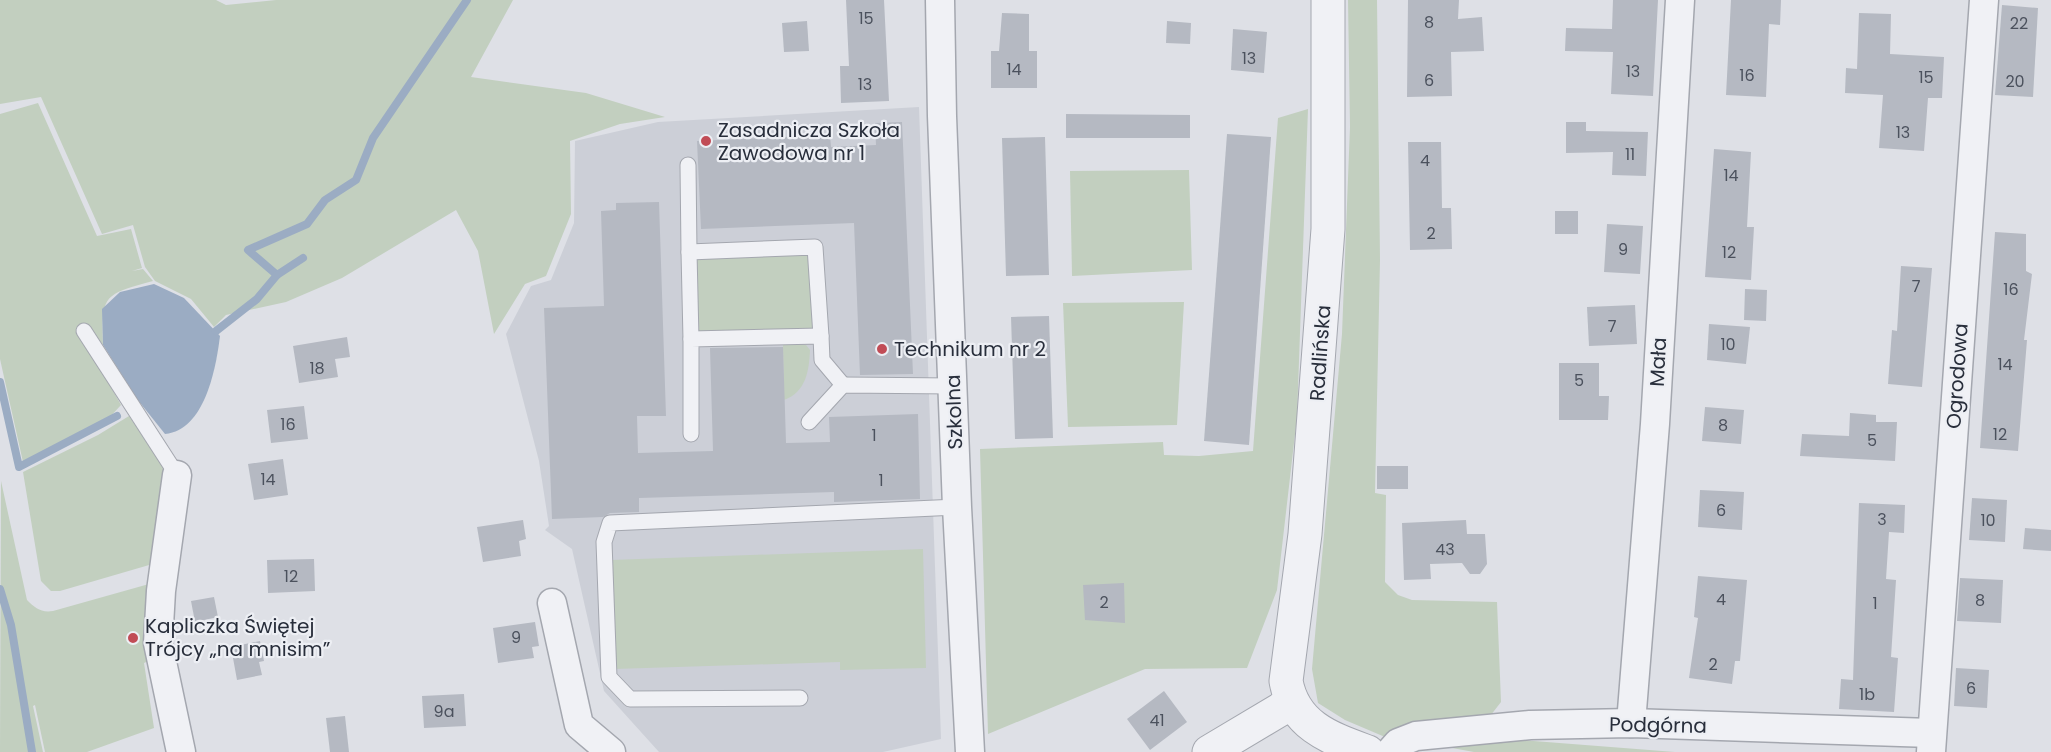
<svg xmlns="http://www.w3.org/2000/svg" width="2051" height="752" font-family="Poppins,sans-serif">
<rect width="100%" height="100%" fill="#dee0e6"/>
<path fill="#cccfd7" d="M919 107 941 739 883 752H659L604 691 572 549 545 530 549 526 539 461 506 334 531 286 551 280 574 223 575 141 658 122Z"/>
<g fill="#c2cfbf">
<path d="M0 0H216L226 5 276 0H513L471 77 586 93 665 117 620 124 570 141 571 214 546 276 525 284 494 334 478 251 456 210 342 278 286 302 226 315 214 327 191 299 155 281 145 267 133 225 102 234 41 97 0 104Z"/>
<path d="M1348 0H1377L1380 260 1375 493 1386 495 1385 582 1398 595 1412 600 1497 602 1501 702 1487 720 1385 737 1345 720 1318 703 1312 669 1342 334 1350 127Z"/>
<path d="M38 103 97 236 131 229 142 268 132 271 143 269 153 281C104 294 101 295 103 345L88 324 80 332 121 405 108 419 23 462 0 359V114Z"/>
<path d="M1308 109 1297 417 1277 590 1247 668 1145 669 988 734 980 449 1163 442 1164 455 1199 456 1253 451 1278 118Z"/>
<path d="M1189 170 1192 270 1072 276 1070 171Z"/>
<path d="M815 247 821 336 691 339 689 252Z"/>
<path d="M1184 302 1177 425 1068 427 1063 303Z"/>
<path d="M799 344 806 345 810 350C809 371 806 392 784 400L783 345Z"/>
<path d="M129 416 167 471 156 563 60 591H51L41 581 23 472 98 435Z"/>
<path d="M1 481 27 600C35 608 41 613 53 611L149 584 153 659 144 663 154 728 87 752H45L35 705 33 706 43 752H0Z"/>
<path d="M923 549 926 668 840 670V662L614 669 611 560Z"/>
<path d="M1507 739 1675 752H1474L1441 746Z"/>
</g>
<path fill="#9bacc3" d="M154 284 184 298 220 336C216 368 205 430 165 434L137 399 103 345 102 309 120 292Z"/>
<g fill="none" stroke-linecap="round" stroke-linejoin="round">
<g stroke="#9bacc3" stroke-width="8">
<path d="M277 275 248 250 307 224 325 200 356 180 373 138 467 0"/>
<path d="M216 331 257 299 277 275 303 258"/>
<path d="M0 382 19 467 117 416"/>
<path d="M0 589 11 625 32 752"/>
</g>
</g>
<g fill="#b5b9c2">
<path d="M846 0H884L889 101 841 103 840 66H849Z"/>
<path d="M1408 0H1459L1458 19 1482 17 1484 51 1451 52 1452 96 1407 97Z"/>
<path d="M1613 0H1658L1653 96 1611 94 1613 52 1565 51 1566 28 1612 29Z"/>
<path d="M1731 0H1781L1780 25 1769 24 1766 97 1726 95Z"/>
<path d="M2002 5 2038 8 2033 97 1995 95Z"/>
<path d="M1002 13 1029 14V51H1037V88H991V51H999Z"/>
<path d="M1859 13 1891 14 1890 54 1944 57 1942 98H1928L1924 151 1879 148 1883 95 1845 93 1846 68 1857 69Z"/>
<path d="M807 21 809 51 784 52 782 23Z"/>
<path d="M1167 21 1191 23 1190 44 1166 43Z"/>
<path d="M1233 29 1267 32 1264 73 1231 70Z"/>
<path d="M1066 114 1190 115V138H1066Z"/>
<path d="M902 122 913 374 860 375 854 223 701 229 697 141 830 135 831 147 876 145 875 123Z"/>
<path d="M1566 122H1586V131L1648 132 1646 176 1612 175 1613 152 1566 153Z"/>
<path d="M1227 134 1271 137 1249 445 1204 441Z"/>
<path d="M1045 137 1049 275 1006 276 1002 138Z"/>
<path d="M1408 142H1441L1442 208H1451L1452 249 1410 250Z"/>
<path d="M1714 149 1751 152 1747 227H1754L1751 280 1705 277Z"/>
<path d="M659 202 666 416H637L638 453 713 451 710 348 783 347 786 443 830 442 829 417 918 414 920 499 834 502V492L639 498V512L610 513 603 517 552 519 544 308 604 306 601 211 616 210V203Z"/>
<rect x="1555" y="211" width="23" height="23"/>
<path d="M1607 224 1643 226 1640 274 1604 272Z"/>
<path d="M1995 232 2026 234V271L2032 274 2024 340H2027L2018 451 1980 448Z"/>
<path d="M1901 266 1932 268 1922 387 1888 384 1892 330 1897 331Z"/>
<path d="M1745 289 1767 290 1766 321 1744 320Z"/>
<path d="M1635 305 1637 344 1589 346 1587 307Z"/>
<path d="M1049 316 1053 438 1015 439 1011 317Z"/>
<path d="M1709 324 1750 327 1746 364 1707 360Z"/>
<path d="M347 337 350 357 335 359 338 377 299 383 293 346Z"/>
<path d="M1559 363H1599V396H1609L1608 420H1559Z"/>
<path d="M304 406 308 439 271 443 267 410Z"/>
<path d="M1705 407 1744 410 1741 444 1702 441Z"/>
<path d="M1850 413 1876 415V422H1897L1895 461 1800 456 1802 434 1849 436Z"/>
<path d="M283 459 288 495 254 500 248 464Z"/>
<rect x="1377" y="466" width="31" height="23"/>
<path d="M1700 490 1744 492 1742 530 1698 527Z"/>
<path d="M1972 498 2007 500 2005 542 1969 540Z"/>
<path d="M1859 503 1905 505 1904 533 1889 532 1886 579 1896 580 1891 657 1898 658 1894 712 1839 709 1841 679 1853 680Z"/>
<path d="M523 520 526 539 519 541 521 556 483 562 477 527Z"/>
<path d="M1466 520 1467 534H1485L1487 564 1480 574H1470L1462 563 1430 564 1431 579 1404 580 1402 523Z"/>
<path d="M2025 528 2051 530V551L2023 549Z"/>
<path d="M314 559 315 591 268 593 267 560Z"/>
<path d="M1698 576 1747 580 1740 661H1735L1732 684 1689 678 1698 618 1694 617Z"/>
<path d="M1960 578 2003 580 2001 623 1957 621Z"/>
<path d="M1124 583 1125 623 1085 620 1083 585Z"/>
<path d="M214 597 218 617 195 622 191 601Z"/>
<path d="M535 622 539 646 532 647 534 658 498 663 493 628Z"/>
<path d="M260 641 264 661 259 662 262 675 237 680 231 647Z"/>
<path d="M1956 668 1989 670 1987 708 1954 706Z"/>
<path d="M1164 691 1187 722 1150 750 1127 719Z"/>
<path d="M464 694 466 726 424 728 422 696Z"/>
<path d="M345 716 349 752H330L326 718Z"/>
</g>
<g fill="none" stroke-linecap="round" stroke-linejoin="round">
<g stroke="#a4a7af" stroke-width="17">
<g id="service">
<path d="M688 165 689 252"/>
<path d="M84 331 177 475"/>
<path d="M691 339 689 252 815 247 821 336"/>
<path d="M809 422 843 385 953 386"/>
<path d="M691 434V339L821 336 822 360 843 385"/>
<path d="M800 698 630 699 609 677 604 542 610 523 957 507"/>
</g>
</g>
<g stroke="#a4a7af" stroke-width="31">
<g id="minor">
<path d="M940 0 942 116 957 507 970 752"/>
<path d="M177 475 161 591 158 643 181 752"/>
<path d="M552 603 579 725 611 752"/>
<path d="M1631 723 1655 424 1680 0"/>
<path d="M1390 752 1398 743 1416 736 1530 725 1631 723 1931 733"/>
<path d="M1931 752 1984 0"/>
</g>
</g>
<g stroke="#a4a7af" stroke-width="35">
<g id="tertiary">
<path d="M1328 0V229L1305 534 1286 681C1294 726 1330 738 1368 752"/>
<path d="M1209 752 1291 703"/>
</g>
</g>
<use href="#service" stroke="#f0f1f5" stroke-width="15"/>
<use href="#minor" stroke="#f0f1f5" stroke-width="28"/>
<use href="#tertiary" stroke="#f0f1f5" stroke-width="33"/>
</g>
<g fill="#c14c56" stroke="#edeff4" stroke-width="2">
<circle cx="706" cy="141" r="6"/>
<circle cx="882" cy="349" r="6"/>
<circle cx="133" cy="638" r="6"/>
</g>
<g text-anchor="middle" stroke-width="4.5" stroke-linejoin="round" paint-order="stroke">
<g font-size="16" fill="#4b515d">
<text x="866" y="24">15</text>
<text x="1429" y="28">8</text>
<text x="2019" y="29">22</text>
<text x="1249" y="64">13</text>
<text x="1014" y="75">14</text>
<text x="1633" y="77">13</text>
<text x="1747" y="81">16</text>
<text x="1926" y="83">15</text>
<text x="1429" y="86">6</text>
<text x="2015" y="87">20</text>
<text x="865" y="90">13</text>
<text x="1903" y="138">13</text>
<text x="1630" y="160">11</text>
<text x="1425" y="166">4</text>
<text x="1731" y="181">14</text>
<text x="1431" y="239">2</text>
<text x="1623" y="255">9</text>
<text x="1729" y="258">12</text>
<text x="1916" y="292">7</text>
<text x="2011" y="295">16</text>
<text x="1612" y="332">7</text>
<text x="1728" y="350">10</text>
<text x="2005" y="370">14</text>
<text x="317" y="374">18</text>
<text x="1579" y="386">5</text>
<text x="288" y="430">16</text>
<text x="1723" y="431">8</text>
<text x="2000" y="440">12</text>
<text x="874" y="441">1</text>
<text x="1872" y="446">5</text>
<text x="268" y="485">14</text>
<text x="881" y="486">1</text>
<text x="1721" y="516">6</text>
<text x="1882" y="525">3</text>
<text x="1988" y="526">10</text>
<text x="1445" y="555">43</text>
<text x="291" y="582">12</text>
<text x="1721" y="605">4</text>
<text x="1980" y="606">8</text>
<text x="1104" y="608">2</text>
<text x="1875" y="609">1</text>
<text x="516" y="643">9</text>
<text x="1713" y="670">2</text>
<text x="1971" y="694">6</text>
<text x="1867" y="700">1b</text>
<text x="444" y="717">9a</text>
<text x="1157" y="726">41</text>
</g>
<g font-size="20" fill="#282e3b" stroke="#edeff4" text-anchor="start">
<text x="718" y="137">Zasadnicza Szkoła<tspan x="718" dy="23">Zawodowa nr 1</tspan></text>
<text x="894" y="356">Technikum nr 2</text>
<text x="145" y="633">Kapliczka Świętej<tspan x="145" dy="23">Trójcy „na mnisim”</tspan></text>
</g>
<g font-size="20" fill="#282e3b" stroke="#edeff4">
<text transform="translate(1320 353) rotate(-86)" y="7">Radlińska</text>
<text transform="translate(1658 362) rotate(-87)" y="7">Mała</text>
<text transform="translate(1957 376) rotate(-86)" y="7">Ogrodowa</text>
<text transform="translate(954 412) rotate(-92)" y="7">Szkolna</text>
<text transform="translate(1658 725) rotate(1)" y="7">Podgórna</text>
</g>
</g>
</svg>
